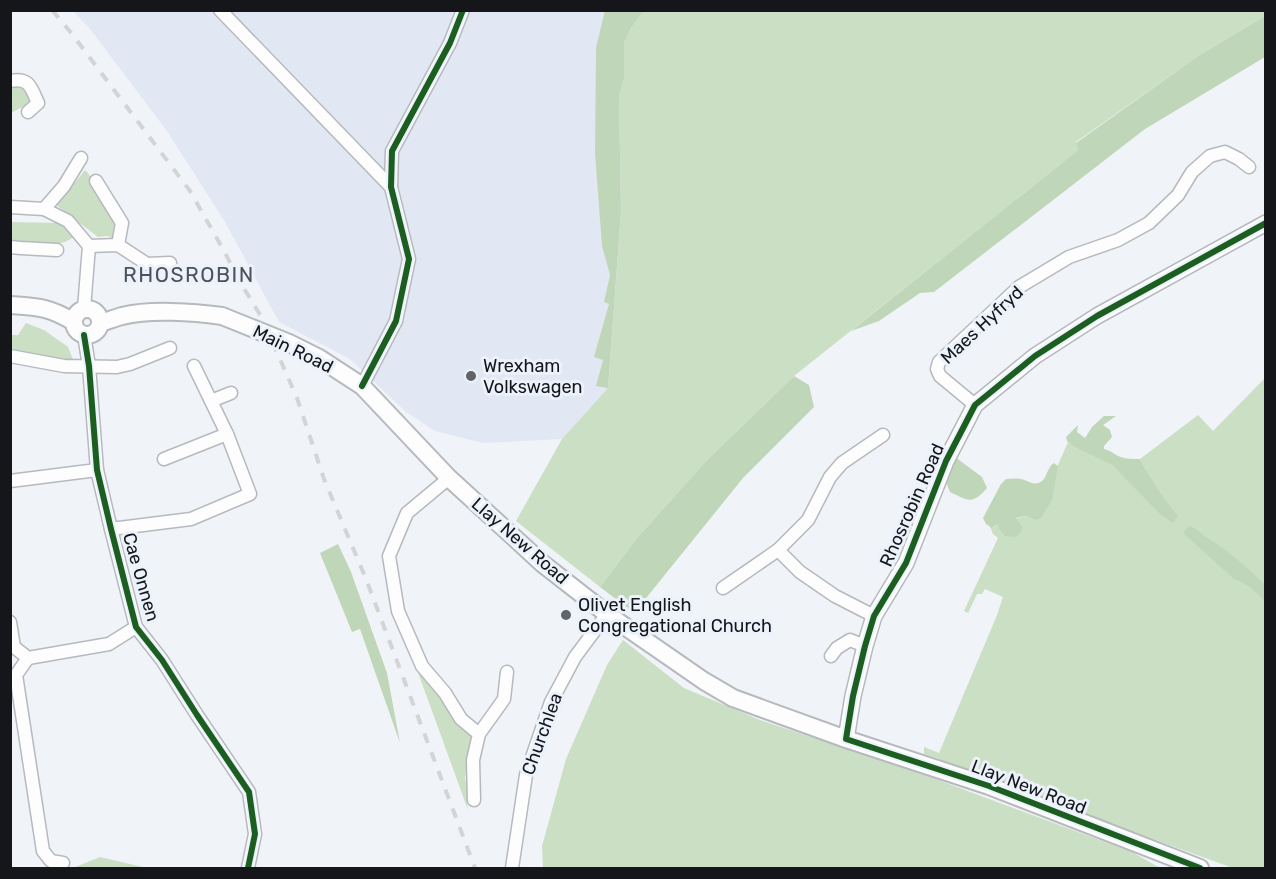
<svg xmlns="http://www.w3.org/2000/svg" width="1276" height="879" font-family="Rubik,sans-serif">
<rect width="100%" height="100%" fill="#f0f3f8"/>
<path fill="#e1e8f3" d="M73 11H619L608 388 562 439 483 443 435 431 406 412 350 359 279 322 225 222 167 131 90 29Z"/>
<g fill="#cbdfc4">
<path d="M644 11H1265V16L1198 56 1076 142 1078 150 794 376 707 460 637 538 600 587 516 521 562 439 608 388 621 212 619 96 624 79V43L631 28Z"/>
<path d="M11 86C23 87 33 88 28 104L11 113Z"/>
<path d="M85 170 88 173 119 226 115 236 112 238 108 236 98 237 55 204 62 197 63 198Z"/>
<path d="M10 222 60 223 68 227 76 236 65 242 52 245 11 243Z"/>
<path d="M26 323 44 330 68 347 74 362 11 351V335H18Z"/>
<path d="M1265 378V868H1233L945 764 940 759 924 754V747L939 753 997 615 1003 597 985 589 982 594H977L968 613 964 611 998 538 993 534 990 526 993 528 998 524 1026 516 1034 520 1068 442 1074 447 1113 466 1134 487 1178 516C1163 499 1150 479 1140 459L1198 415 1213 431Z"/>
<path d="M623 640 684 688 760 720 914 771 1132 852 1160 868H543L542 846 566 759 607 665Z"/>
<path d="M411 653 472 737 465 778 469 798 467 803 468 810Z"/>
<path d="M100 857 147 868H73Z"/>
</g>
<g fill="#c0d6b8">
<path d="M605 10 644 11 631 28 624 43V79L619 96 621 212 608 388 596 386 603 360 594 357 609 304 604 302 610 275 602 246 595 153 596 48Z"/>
<path d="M1265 16V57L1145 129 934 292 920 293 879 321 851 331 1078 150 1076 143 1198 56Z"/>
<path d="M794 376 809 385 814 407 743 478 634 613 600 587 637 538 707 460Z"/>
<path d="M1104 416H1116L1103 425 1110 430 1112 437 1104 446V449C1111 451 1113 453 1118 456 1125 459 1133 459 1140 459 1150 479 1164 499 1178 516L1173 523 1160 514 1113 466 1074 447 1067 441 1066 437 1078 425 1077 432 1085 438 1092 427Z"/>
<path d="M955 457 982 477 987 488C972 505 969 501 950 492L945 480Z"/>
<path d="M1054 463 1058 466 1052 500 1041 518 1034 520 1026 516 1016 518 1022 526 1021 532 1016 537 1005 536 1000 530 998 524 992 528 986 524 983 518 1001 484 1006 479C1011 479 1016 478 1021 479 1030 481 1036 488 1044 479 1048 473 1048 467 1054 463Z"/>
<path d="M1189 526C1197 528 1202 535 1209 539 1230 552 1248 568 1265 585V602C1255 591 1249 584 1234 579L1183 533Z"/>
<path d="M338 544 351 572 387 673 400 743 360 629 352 632 320 553Z"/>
</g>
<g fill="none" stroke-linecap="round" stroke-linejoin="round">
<g stroke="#b6b9bd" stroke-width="15">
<g id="minor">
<path d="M220 10 391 187"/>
<path d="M10 81C30 77 31 88 38 103L28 112"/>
<path d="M96 181 122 223 118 245"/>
<path d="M10 207 44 209 68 221 89 246 84 309"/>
<path d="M44 209 64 186 81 158"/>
<path d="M89 246 118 245 147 264 170 263"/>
<path d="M10 247 21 248 57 250"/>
<path d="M84 335 89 366 97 470 111 529 136 627 162 660 197 715 249 792 255 834 248 868"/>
<path d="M10 356 64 366 117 367 130 364 170 348"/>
<path d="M362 386 396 321 409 259 391 187 392 151 450 43 463 10"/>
<path d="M211 401 231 393"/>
<path d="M975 405 940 376 937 369 939 362 1019 287 1069 257 1118 240 1149 223 1178 195 1192 172 1210 156 1225 152 1239 159 1249 167"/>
<path d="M164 459 227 434"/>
<path d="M449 478 407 513 389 556 398 611 422 666 445 693 461 719 479 734 473 760 474 800"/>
<path d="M10 481 97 470"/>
<path d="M111 529 191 519 250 494 227 434 194 366"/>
<path d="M778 550 800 572 835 596 874 616"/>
<path d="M723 588 778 550 808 520 830 477 842 463 883 435"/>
<path d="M10 622 14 647 28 658 109 644 136 627"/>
<path d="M831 656 837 648 850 640 865 646"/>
<path d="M28 658 16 675 43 851 51 861 63 863"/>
<path d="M479 734 504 699 507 672"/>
<path d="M512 868 526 775 551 702 575 657 607 614"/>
</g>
</g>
<g stroke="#b6b9bd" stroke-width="18">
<path id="tertiary" d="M846 739 853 696 865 646 874 616 906 563 946 461 975 405 1035 356 1097 316 1266 223"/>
</g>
<g stroke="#b6b9bd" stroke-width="20">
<g id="secondary">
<path d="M10 305C39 307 49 307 74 322"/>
<circle cx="87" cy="322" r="13"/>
<path d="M100 323C107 321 115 318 122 316 150 309 193 312 222 316"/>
<path d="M289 343 319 358 362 386 449 478 543 564 607 614 704 681 733 698 846 739 989 786 1200 868"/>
</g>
</g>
<use href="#minor" stroke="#fdfdfe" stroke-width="12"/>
<use href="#tertiary" stroke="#fdfdfe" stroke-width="15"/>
<use href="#secondary" stroke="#fdfdfe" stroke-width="16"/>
<path stroke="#d2d4d5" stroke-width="4" stroke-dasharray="10 10" stroke-linecap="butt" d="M52 10 72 34 190 191 223 249 240 282 262 318 297 398 324 479 366 579 475 868"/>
<g stroke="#b6b9bd" stroke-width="20" stroke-linecap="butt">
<path id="secondary-bridge" d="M222 316 289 343"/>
</g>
<use href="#secondary-bridge" stroke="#fdfdfe" stroke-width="16"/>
<g stroke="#ecf2fb" stroke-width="10">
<g id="cycleway">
<path d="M84 335 89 366 97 470 111 529 136 627 162 660 197 715 249 792 255 834 248 868"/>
<path d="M362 386 396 321 409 259 391 187 392 151 450 43 463 10"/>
<path d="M1200 868 989 786 846 739 853 696 865 646 874 616 906 563 946 461 975 405 1035 356 1097 316 1266 223"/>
</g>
</g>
<use href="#cycleway" stroke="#1b5e20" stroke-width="6"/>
</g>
<g fill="#616367" stroke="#ecf2fb" stroke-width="2">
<circle cx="471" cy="376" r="6"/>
<circle cx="566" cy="615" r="6"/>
</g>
<g text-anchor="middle" stroke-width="6" stroke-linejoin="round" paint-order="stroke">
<g font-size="18" fill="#141619" stroke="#ecf2fb">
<text transform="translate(982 325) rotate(-43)" y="6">Maes Hyfryd</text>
<text transform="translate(293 349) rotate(26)" y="6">Main Road</text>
<text transform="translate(912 505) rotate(-66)" y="6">Rhosrobin Road</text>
<text transform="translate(520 541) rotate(41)" y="6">Llay New Road</text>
<text transform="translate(141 577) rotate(74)" y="6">Cae Onnen</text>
<text transform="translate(542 734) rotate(-70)" y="6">Churchlea</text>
<text transform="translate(1029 787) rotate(21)" y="6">Llay New Road</text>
</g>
<g font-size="18" fill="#141619" stroke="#ecf2fb" text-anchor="start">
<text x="483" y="372">Wrexham<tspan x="483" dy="21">Volkswagen</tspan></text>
<text x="578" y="611">Olivet English<tspan x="578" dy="21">Congregational Church</tspan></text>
</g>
<g font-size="21" letter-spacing="1.5" fill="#4d525a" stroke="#ecf2fb">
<text x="189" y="282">RHOSROBIN</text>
</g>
</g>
<rect width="1276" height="879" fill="none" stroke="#141619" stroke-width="24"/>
</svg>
